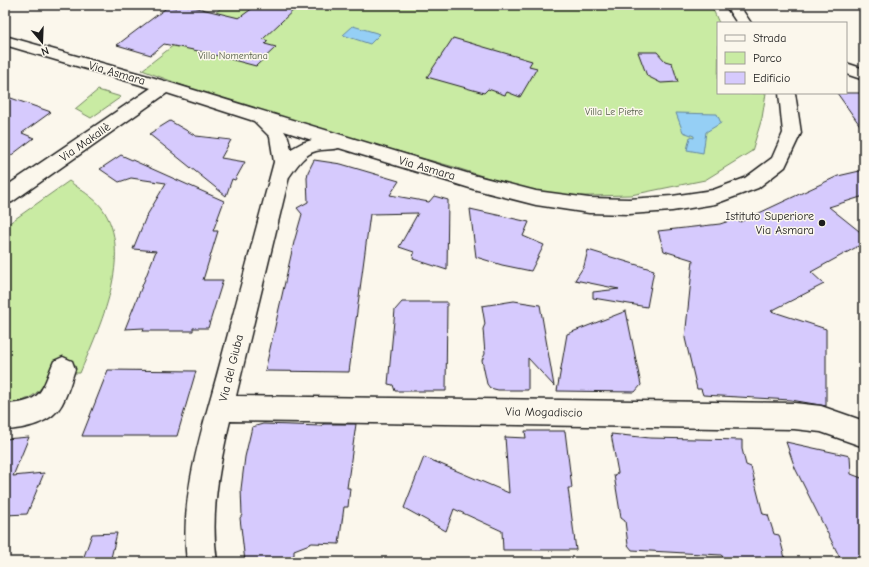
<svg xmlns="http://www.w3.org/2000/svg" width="869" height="567" font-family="'Comic Neue',sans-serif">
<rect width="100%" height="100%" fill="#fbf7ec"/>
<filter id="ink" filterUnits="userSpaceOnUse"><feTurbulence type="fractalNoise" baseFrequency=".025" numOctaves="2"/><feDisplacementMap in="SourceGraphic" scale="8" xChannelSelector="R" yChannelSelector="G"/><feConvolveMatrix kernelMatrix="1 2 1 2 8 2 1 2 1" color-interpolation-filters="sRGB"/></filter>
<g filter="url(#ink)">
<g fill="#c9eba3" stroke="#728460">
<path d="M225 5H711L719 23 718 93H766L762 118 752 151 705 180 631 195 548 197 454 167 242 108 142 70Z"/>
<path d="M98 90 121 97 91 118 75 109Z"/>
<path d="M69 181C78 188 95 198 102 208 135 254 99 328 80 373H51C39 394 30 402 5 403V226Z"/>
</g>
<g fill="#95cff5" stroke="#65879e">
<path d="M353 26 380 34 370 44 343 35Z"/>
<path d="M676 113 717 114 721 123 706 132 703 153 687 150 690 137 694 138V136L683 132Z"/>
</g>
<g fill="#d6cafd" stroke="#1c1c1c">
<path d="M179 5H185L239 18 257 5H299L263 39 268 41 265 44 276 47 256 66 203 52 164 44 151 55 117 45 169 6 176 8Z"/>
<path d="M453 38 532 61 529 66 537 68 520 97 507 92 505 95 488 89 484 93 427 77Z"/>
<path d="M638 52H657L665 61 672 63 678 82 661 83 647 76Z"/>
<path d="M837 93H864V131Z"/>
<path d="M5 96 51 112 22 133 34 138 5 160Z"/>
<path d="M170 121 196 136 231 140 221 158 245 162 235 180 232 179 226 196 149 134Z"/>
<path d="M121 155 224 201 213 231H218L203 280H223L208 328H193V331H143L144 328 125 329 156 251 133 249 146 217 166 183 131 178 119 182 100 169Z"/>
<path d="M314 160 341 164 399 181 390 195 429 202 434 196 448 200 447 270 413 259 414 252 399 247 418 213 370 214 349 372 265 371 294 242 302 214 297 208 308 202 307 178 308 172Z"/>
<path d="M864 170V196L829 207 864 235V243L811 272 824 284 771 311 826 329V406L791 400 703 395 701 389H697L685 338 693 260 664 251 658 231 720 224 738 218 740 222 838 176Z"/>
<path d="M470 209 529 222 523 236 544 245 531 271 502 265 476 257Z"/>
<path d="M588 250 654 270 647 307 593 298V292L619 289 575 280 584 266Z"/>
<path d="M514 301 540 305 554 386 528 358V390H498L490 388 487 384 482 360 485 354 483 329 485 324 482 306Z"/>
<path d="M402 302H447L446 391H395L393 385 388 384 395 310Z"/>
<path d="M626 311 641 385 635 392 557 391 567 334Z"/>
<path d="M108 370 196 371 177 436H82Z"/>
<path d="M263 424 322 426 323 424H356L347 488H350L348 507H344L339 544 312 543 294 550V555L284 562H245L240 518 242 515 241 489 245 457 252 427Z"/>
<path d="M525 431H565L572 488H568L576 550H503L502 531 454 509 446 531 404 508 424 457 509 493 505 437 526 438Z"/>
<path d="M611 434 650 438 742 440V449L746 465 751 467 763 514 768 515 774 534 779 535 786 562 728 561 721 555 632 550 628 545 625 521 621 518 614 475 618 473Z"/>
<path d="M29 437 13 476 44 473 27 514 5 515V439Z"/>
<path d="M786 442 850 456 851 474 864 479V562H842L795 468Z"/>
<path d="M117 533 110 562H82L92 534Z"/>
</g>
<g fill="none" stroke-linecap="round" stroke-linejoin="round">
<g stroke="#1c1c1c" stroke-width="3">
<g id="minor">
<path d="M725 5H739L751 23H737Z"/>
<path d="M5 36 148 76 473 175 536 191 589 198 629 199 672 196 713 190 745 178 772 158 783 133 779 93H795L801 133 785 167 758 188 715 204 672 211 629 214 589 213 536 205 473 189 339 148C331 150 324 149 316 151 304 154 296 167 289 177L236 396 794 403 821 406 864 421V447L821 432 794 429 230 421C219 467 210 515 217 562H187C179 495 203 428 220 364 238 296 256 229 274 162L270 137 254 121 167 93 12 202 5 204V187L151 88 5 45ZM284 131 312 140 302 143 291 149 288 137Z"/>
<path d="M846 63 864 69V80L846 74Z"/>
<path d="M63 357 72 361 75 369C71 381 68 393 62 404 52 423 25 429 5 430V404C43 403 41 391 54 361Z"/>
</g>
</g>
<use href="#minor" fill="#fbf7ec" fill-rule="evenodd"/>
</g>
</g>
<circle fill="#1c1c1c" stroke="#fbf7ec" stroke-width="1.5" cx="822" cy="223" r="4"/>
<g text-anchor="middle" stroke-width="3" stroke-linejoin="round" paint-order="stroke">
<g font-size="10" fill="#505a44" stroke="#fbf7ec">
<text x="233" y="59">Villa Nomentana</text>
<text x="614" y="115">Villa Le Pietre</text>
</g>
<g font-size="12" fill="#1c1c1c" stroke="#fbf7ec">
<text transform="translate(117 73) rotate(16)" y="4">Via Asmara</text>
<text transform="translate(85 142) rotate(-35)" y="4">Via Makallè</text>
<text transform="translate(427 168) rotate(16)" y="4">Via Asmara</text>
<text transform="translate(231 368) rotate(-76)" y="4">Via del Giuba</text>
<text transform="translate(544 412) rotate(1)" y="4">Via Mogadiscio</text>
</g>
<g font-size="12" fill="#1c1c1c" stroke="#fbf7ec" text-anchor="end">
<text x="814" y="220">Istituto Superiore<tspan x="814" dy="14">Via Asmara</tspan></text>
</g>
</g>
<rect width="869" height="567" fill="none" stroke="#fbf7ec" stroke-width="20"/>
<rect x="10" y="10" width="849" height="547" fill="none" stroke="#1c1c1c" stroke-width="1.5" filter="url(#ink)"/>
<rect x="717" y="22" width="130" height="72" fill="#fbf7ec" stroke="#a29f99"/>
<rect x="725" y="35" width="20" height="6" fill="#fbf7ec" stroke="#a29f99"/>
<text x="753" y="42" font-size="12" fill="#1c1c1c">Strada</text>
<rect x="725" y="52" width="20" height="12" fill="#c9eba3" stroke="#a29f99"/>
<text x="753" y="62" font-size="12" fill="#1c1c1c">Parco</text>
<rect x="725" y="72" width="20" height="12" fill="#d6cafd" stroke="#a29f99"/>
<text x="753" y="82" font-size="12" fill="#1c1c1c">Edificio</text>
<g transform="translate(42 42) rotate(161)" stroke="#fbf7ec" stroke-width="3" paint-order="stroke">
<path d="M0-3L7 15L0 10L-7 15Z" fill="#1c1c1c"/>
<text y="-6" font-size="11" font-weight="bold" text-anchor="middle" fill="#1c1c1c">N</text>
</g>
</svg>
